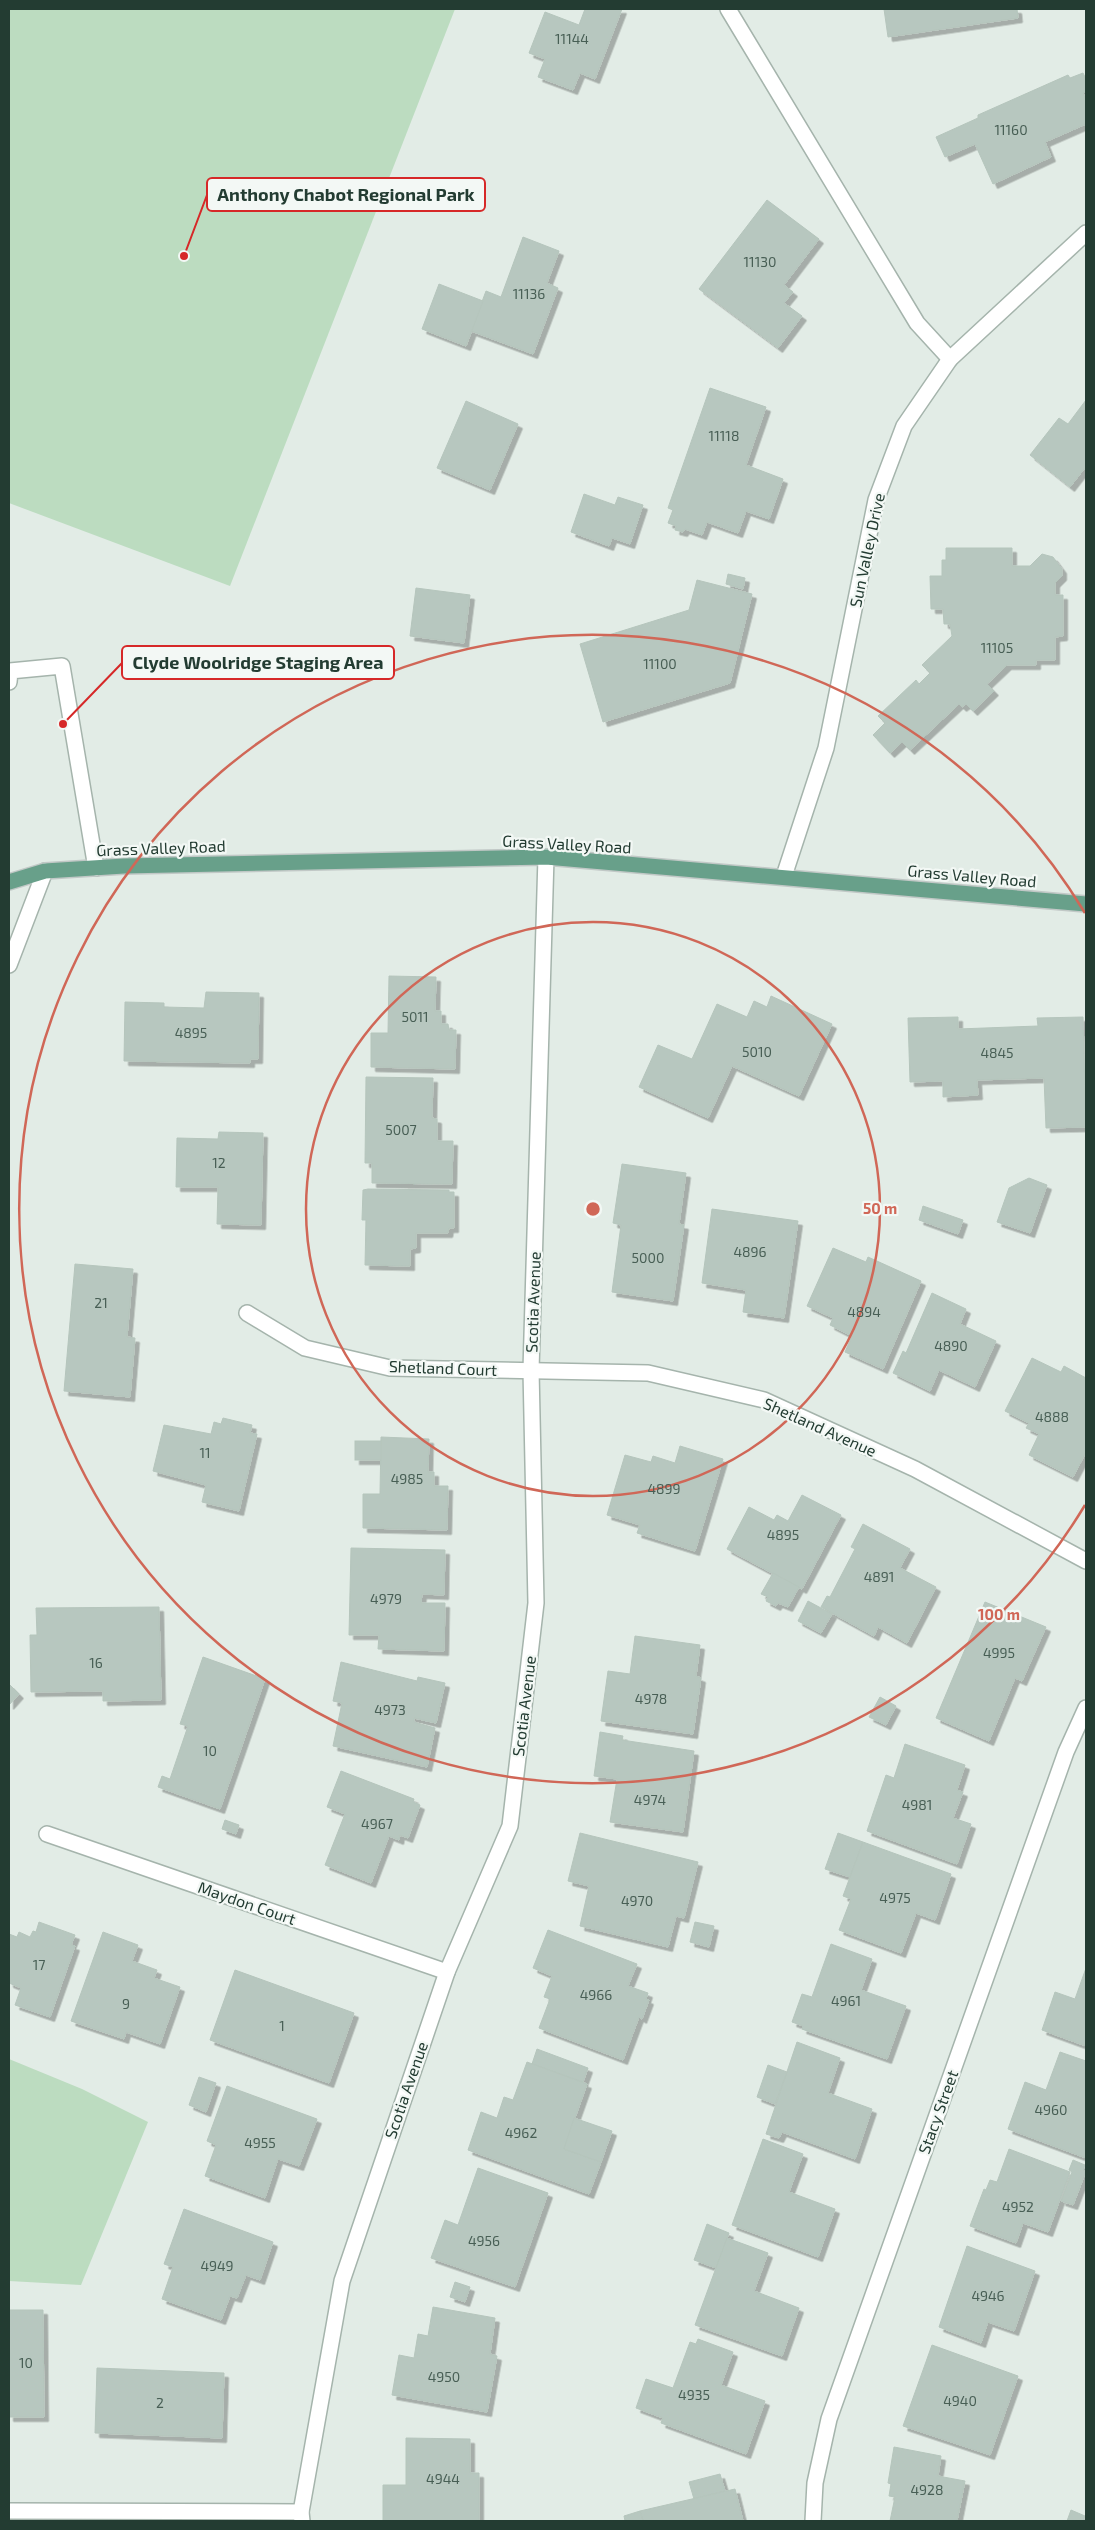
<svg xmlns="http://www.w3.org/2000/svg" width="1095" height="2530" font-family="'Exo 2',sans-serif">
<defs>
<filter id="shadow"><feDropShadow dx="4.5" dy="4.5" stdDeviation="0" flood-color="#0004"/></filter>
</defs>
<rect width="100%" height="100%" fill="#e2ece6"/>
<g fill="#bcdcc0">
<path d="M9 9H455L230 586 9 503Z"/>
<path d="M9 2059 82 2089 148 2122 81 2285 9 2281Z"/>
</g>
<g fill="#b7c7bf" stroke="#b5c5bc" filter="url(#shadow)">
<path d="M585 9H622L595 79 580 73 573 90 538 77 545 59 529 53 545 12 579 25Z"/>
<path d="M884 9H1017L1018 18 888 37Z"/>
<path d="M1083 73 1086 79V92L1083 93 1086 100V124L1045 142 1051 157 993 184 975 144 945 157 936 137 978 118V115L1068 75 1070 78Z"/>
<path d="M767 200 819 239 784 285 793 292 784 303 802 316 778 348 699 289Z"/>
<path d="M523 237 559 251 547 283 558 288 533 354 471 331 486 291 501 297Z"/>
<path d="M439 284 483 301 466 346 422 329Z"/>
<path d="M710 388 766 407 746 465 783 479 769 519 746 511 738 533 707 522 702 535 685 529 683 532 675 530 676 526 668 523 673 510 668 508Z"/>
<path d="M1086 400V470L1084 469 1070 487 1030 455 1059 418 1068 424Z"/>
<path d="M466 401 518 424 490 490 437 468Z"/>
<path d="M584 494 615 505 618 497 643 505 630 544 612 538 609 546 571 532Z"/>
<path d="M946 548H1012V566H1030L1042 554 1053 557 1062 569V576L1055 583V595H1063V636L1055 637V660H1036V665H1007L987 684 994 691 973 711 966 704 962 707 959 704 910 750 902 742 890 753 873 735 885 723 878 716 916 680 919 684 930 673 922 665 952 636 950 624H944L943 609H931L930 576H942V560H946Z"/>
<path d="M728 574 745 578 743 589 726 584Z"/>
<path d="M697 580 752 594 730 683 603 722 580 644 689 610Z"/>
<path d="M416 588 470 595 464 643 410 636Z"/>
<path d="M389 976 436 977 435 1011H441V1024H448L449 1030H456L455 1069 371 1067V1033H388Z"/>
<path d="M206 992 259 993 258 1059H250V1063L124 1061 125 1002 164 1003V1007L204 1008Z"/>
<path d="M771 996 832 1024 799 1096 732 1066 708 1118 639 1087 658 1045 692 1059 717 1004 747 1017 754 1001 767 1007Z"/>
<path d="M958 1017V1029L1038 1026 1037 1018 1083 1017 1086 1127 1046 1128 1044 1078 977 1080 978 1095 943 1097V1081L910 1082 908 1018Z"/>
<path d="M366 1077 433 1078 432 1118 437 1119V1141H453L452 1184 372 1183V1163H365Z"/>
<path d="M219 1132 263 1133 261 1225 217 1224 218 1187H176L177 1138 218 1139Z"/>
<path d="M622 1164 686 1173 679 1224 684 1225 673 1301 612 1292 621 1225 613 1223Z"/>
<path d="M1029 1178 1047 1185 1030 1233 997 1222 1009 1188Z"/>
<path d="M368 1189 449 1190V1192H454V1228H449L448 1233H416V1248L410 1249V1266L365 1265 366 1220H362L363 1190Z"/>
<path d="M923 1206 963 1220 958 1234 919 1220Z"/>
<path d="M712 1209 798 1221 784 1318 743 1312 746 1290 702 1283Z"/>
<path d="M833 1248 866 1262 868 1257 921 1281 883 1369 845 1352 852 1336 830 1325 833 1318 807 1306Z"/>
<path d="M75 1264 133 1269 127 1337 135 1338 130 1397 64 1391Z"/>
<path d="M932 1293 966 1309 960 1324 996 1341 975 1387 939 1370 930 1391 893 1373 903 1351 906 1353Z"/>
<path d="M1032 1358 1061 1372 1064 1366 1086 1378V1452L1073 1477 1029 1455 1039 1434 1026 1428 1029 1423 1005 1411Z"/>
<path d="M223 1418 252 1425 250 1433 257 1434 239 1511 202 1502 206 1485 153 1471 164 1425 211 1434 214 1422 221 1424Z"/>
<path d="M381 1437 429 1439 428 1472H434V1486H448L447 1530 363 1528V1494H380Z"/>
<rect x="355" y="1441" width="26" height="19"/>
<path d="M680 1446 723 1459 695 1551 637 1533 640 1525 607 1515 625 1455 651 1462 653 1456 675 1463Z"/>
<path d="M802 1495 841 1515 802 1589 727 1549 749 1507 774 1520 777 1515 788 1521Z"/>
<path d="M863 1524 910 1549 900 1568 936 1587 907 1643 878 1627 874 1636 821 1607 827 1596 830 1597 855 1549 851 1547Z"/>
<path d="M351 1548 445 1550 444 1595 422 1594 421 1603H445L444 1651 378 1649 379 1635H349Z"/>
<path d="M773 1573 799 1587 788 1607 778 1603 776 1606 766 1601 768 1597 761 1594Z"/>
<path d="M808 1601 832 1614 821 1633 798 1621Z"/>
<path d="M985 1602 1046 1627 1022 1681 1015 1678 989 1741 936 1718Z"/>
<path d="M159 1607 161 1700 103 1701V1691L31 1692 30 1635H37L36 1608Z"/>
<path d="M635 1636 700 1645 696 1676 701 1678 693 1734 601 1721 608 1671 630 1674Z"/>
<path d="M203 1657 265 1679 220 1809 158 1787 162 1776 170 1779 188 1726 180 1724Z"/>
<path d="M341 1662 417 1681 418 1677 445 1683 436 1723 414 1718V1722L435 1728 427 1767 333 1746 342 1703 333 1701Z"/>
<path d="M9 1684 19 1694 9 1705Z"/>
<path d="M880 1697 896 1706 886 1725 869 1717Z"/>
<path d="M600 1732 623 1736 622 1740 694 1751 683 1832 610 1822 617 1779 594 1776Z"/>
<path d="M905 1744 965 1765 957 1790 963 1792 953 1818 971 1824 957 1864 867 1831 886 1775 894 1778Z"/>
<path d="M341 1771 414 1799 413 1802 420 1805 408 1838 400 1835 399 1840 389 1836 371 1883 325 1865 345 1814 327 1807Z"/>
<path d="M225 1820 239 1825 236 1834 222 1829Z"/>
<path d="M580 1833 698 1862 684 1918 676 1916 668 1947 580 1926 589 1886 568 1881Z"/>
<path d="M838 1833 863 1842 850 1877 825 1869Z"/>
<path d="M863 1842 951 1874 935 1920 916 1913 901 1953 839 1930 851 1899 843 1896Z"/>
<path d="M39 1922 75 1935 71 1945 75 1946 50 2017 15 2005 21 1988 9 1983V1934L17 1937 19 1932 30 1937 33 1931 36 1932Z"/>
<path d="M695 1922 714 1926 709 1947 690 1942Z"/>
<path d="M548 1930 637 1964 628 1986 648 1993 646 1999 649 2000 642 2019 639 2017 623 2060 539 2028 550 1999 544 1997 552 1976 533 1968Z"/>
<path d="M103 1932 138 1945 132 1961 157 1970 154 1978 180 1987 160 2044 126 2032 124 2039 71 2021Z"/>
<path d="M831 1944 872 1959 861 1990 906 2006 887 2059 802 2029 803 2026 792 2022 802 1994 812 1997Z"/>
<path d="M1086 1968V2046L1042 2030 1055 1992 1075 1999Z"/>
<path d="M235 1970 354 2013 329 2083 210 2040Z"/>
<path d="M797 2042 840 2058 828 2093 872 2109 855 2159 782 2132 779 2138 766 2134Z"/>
<path d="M537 2049 588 2068 583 2082 532 2064Z"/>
<path d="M1060 2052 1086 2061V2158L1008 2129 1025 2082 1046 2090Z"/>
<path d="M527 2062 587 2084 564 2149 601 2162 589 2194 468 2150 481 2112 497 2118 504 2097 513 2100Z"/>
<path d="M768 2065 787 2072 775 2104 757 2097Z"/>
<path d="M199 2077 216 2083 206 2112 189 2105Z"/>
<path d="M227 2086 317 2119 299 2166 278 2159 265 2198 205 2176 216 2145 207 2141Z"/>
<path d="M574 2118 612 2131 601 2162 564 2149Z"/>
<path d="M763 2139 803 2154 789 2192 835 2209 818 2257 732 2225Z"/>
<path d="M1009 2149 1070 2172 1048 2232 1023 2223 1016 2243 970 2226 984 2189 986 2190 990 2180 997 2182Z"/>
<path d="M1073 2160 1085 2165 1083 2170 1086 2171 1073 2205 1061 2201 1072 2172 1069 2170Z"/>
<path d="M478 2168 548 2193 515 2287 431 2258 445 2220 458 2225Z"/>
<path d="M184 2209 273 2242 260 2280 246 2275 237 2298 230 2296 221 2320 162 2299 173 2267 164 2264Z"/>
<path d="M707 2224 729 2233 716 2268 694 2260Z"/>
<path d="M727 2238 768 2253 754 2291 799 2308 782 2356 695 2325Z"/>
<path d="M967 2246 1035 2271 1014 2331 988 2322 981 2343 939 2327Z"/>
<path d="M455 2282 470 2287 465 2302 450 2297Z"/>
<path d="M433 2307 495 2318 490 2354 497 2356 487 2412 392 2395 399 2355 414 2358 418 2334 428 2336Z"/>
<path d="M9 2310H43L44 2417H9Z"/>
<path d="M698 2339 733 2352 721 2385 765 2401 746 2454 661 2423 663 2418 636 2408 646 2379 673 2388 690 2342 696 2344Z"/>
<path d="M932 2345 1018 2376 990 2455 903 2426Z"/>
<path d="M97 2368 224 2373 222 2438 95 2433Z"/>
<path d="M406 2438 470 2439V2473H479V2521H383V2485H406Z"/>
<path d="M894 2447 941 2456 938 2476 965 2481 957 2521H890L895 2497 889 2496 891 2484 888 2483Z"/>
<path d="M720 2474 725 2491 694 2499 689 2482Z"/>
<path d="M735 2489 743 2521H643L640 2511Z"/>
<path d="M1071 2510 1085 2516 1083 2521H1067Z"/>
<path d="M640 2511 643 2521H625L624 2516Z"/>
</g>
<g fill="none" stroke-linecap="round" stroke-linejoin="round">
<g stroke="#a5b4ac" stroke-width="18">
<g id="minor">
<path d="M728 9 917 323 950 359"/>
<path d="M9 682 10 671 62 666 96 868"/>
<path d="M784 876 826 748 876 500 904 426 950 359 1086 233"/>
<path d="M9 965 45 871"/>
<path d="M247 1313 305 1348 390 1368 648 1373 764 1400 915 1469 1086 1561"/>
<path d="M47 1834 447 1972"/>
<path d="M9 2511 301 2512"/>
<path d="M302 2521 301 2512 342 2281 447 1972 510 1826 536 1603 531 1370 546 857"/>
<path d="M813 2521 815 2483 829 2419 1066 1752 1086 1708"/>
</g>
</g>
<g stroke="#c1c8c6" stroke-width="18">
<path id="major" d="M9 882 45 871 124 866 546 857 1086 904"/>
</g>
<use href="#minor" stroke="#fff" stroke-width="15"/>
<use href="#major" stroke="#68a08a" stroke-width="15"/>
</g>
<g fill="none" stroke="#d06757" stroke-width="2.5">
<circle cx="593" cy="1209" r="287"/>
<path d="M1085 1505A574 574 0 1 1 1085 913"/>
</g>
<g text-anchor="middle" stroke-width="4.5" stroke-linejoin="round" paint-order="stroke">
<g font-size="14" fill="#485f55">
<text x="572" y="44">11144</text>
<text x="1011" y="135">11160</text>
<text x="760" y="267">11130</text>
<text x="529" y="299">11136</text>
<text x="724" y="441">11118</text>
<text x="997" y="653">11105</text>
<text x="660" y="669">11100</text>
<text x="415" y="1022">5011</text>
<text x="191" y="1038">4895</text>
<text x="757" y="1057">5010</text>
<text x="997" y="1058">4845</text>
<text x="401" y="1135">5007</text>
<text x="219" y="1168">12</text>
<text x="750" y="1257">4896</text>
<text x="648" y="1263">5000</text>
<text x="101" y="1308">21</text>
<text x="864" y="1317">4894</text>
<text x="951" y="1351">4890</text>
<text x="1052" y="1422">4888</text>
<text x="205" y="1458">11</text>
<text x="407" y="1484">4985</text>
<text x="664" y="1494">4899</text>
<text x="783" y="1540">4895</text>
<text x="879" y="1582">4891</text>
<text x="386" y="1604">4979</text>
<text x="999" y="1658">4995</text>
<text x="96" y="1668">16</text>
<text x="651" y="1704">4978</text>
<text x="390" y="1715">4973</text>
<text x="210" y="1756">10</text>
<text x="650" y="1805">4974</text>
<text x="917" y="1810">4981</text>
<text x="377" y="1829">4967</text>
<text x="895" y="1903">4975</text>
<text x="637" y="1906">4970</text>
<text x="39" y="1970">17</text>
<text x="596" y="2000">4966</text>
<text x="846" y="2006">4961</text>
<text x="126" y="2009">9</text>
<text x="282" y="2031">1</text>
<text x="1051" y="2115">4960</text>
<text x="521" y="2138">4962</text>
<text x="260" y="2148">4955</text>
<text x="1018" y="2212">4952</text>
<text x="484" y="2246">4956</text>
<text x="217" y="2271">4949</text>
<text x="988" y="2301">4946</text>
<text x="26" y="2368">10</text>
<text x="444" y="2382">4950</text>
<text x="694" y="2400">4935</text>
<text x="960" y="2406">4940</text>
<text x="160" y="2408">2</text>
<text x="443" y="2484">4944</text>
<text x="927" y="2495">4928</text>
</g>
<g font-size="16" fill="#233c32" stroke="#f3f8f5">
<text transform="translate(867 550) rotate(-78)" y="6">Sun Valley Drive</text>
<text transform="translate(567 844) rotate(3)" y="6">Grass Valley Road</text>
<text transform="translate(161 848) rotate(-2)" y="6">Grass Valley Road</text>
<text transform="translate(972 876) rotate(5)" y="6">Grass Valley Road</text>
<text transform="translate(533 1302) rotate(-88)" y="6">Scotia Avenue</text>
<text transform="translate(443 1368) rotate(2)" y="6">Shetland Court</text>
<text transform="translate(820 1427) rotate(24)" y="6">Shetland Avenue</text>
<text transform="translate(524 1706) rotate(-83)" y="6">Scotia Avenue</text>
<text transform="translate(247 1903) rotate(19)" y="6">Maydon Court</text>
<text transform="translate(406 2090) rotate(-71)" y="6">Scotia Avenue</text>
<text transform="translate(938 2112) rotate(-70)" y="6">Stacy Street</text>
</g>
</g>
<circle cx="593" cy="1209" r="8" fill="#d06757" stroke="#f3f8f5" stroke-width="2.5"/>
<g font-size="15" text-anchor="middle" font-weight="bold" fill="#d06757" stroke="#f3f8f5" stroke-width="4.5" stroke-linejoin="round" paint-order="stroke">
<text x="880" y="1214">50 m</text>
<text x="999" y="1620">100 m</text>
</g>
<path fill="none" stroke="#d62828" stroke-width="2" d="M184 256L207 195M63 724L122 663"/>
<g fill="#d62828" stroke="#f3f8f5" stroke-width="2">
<circle cx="184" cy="256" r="5"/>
<circle cx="63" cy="724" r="5"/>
</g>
<g fill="#f3f8f5" stroke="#d62828" stroke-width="2">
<rect x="207" y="178" width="278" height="33" rx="5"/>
<rect x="122" y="646" width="272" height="33" rx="5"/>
</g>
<g font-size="18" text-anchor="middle" font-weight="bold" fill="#233c32">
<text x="346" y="201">Anthony Chabot Regional Park</text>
<text x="258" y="669">Clyde Woolridge Staging Area</text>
</g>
<rect width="1095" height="2530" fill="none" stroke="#233c32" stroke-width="20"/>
</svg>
